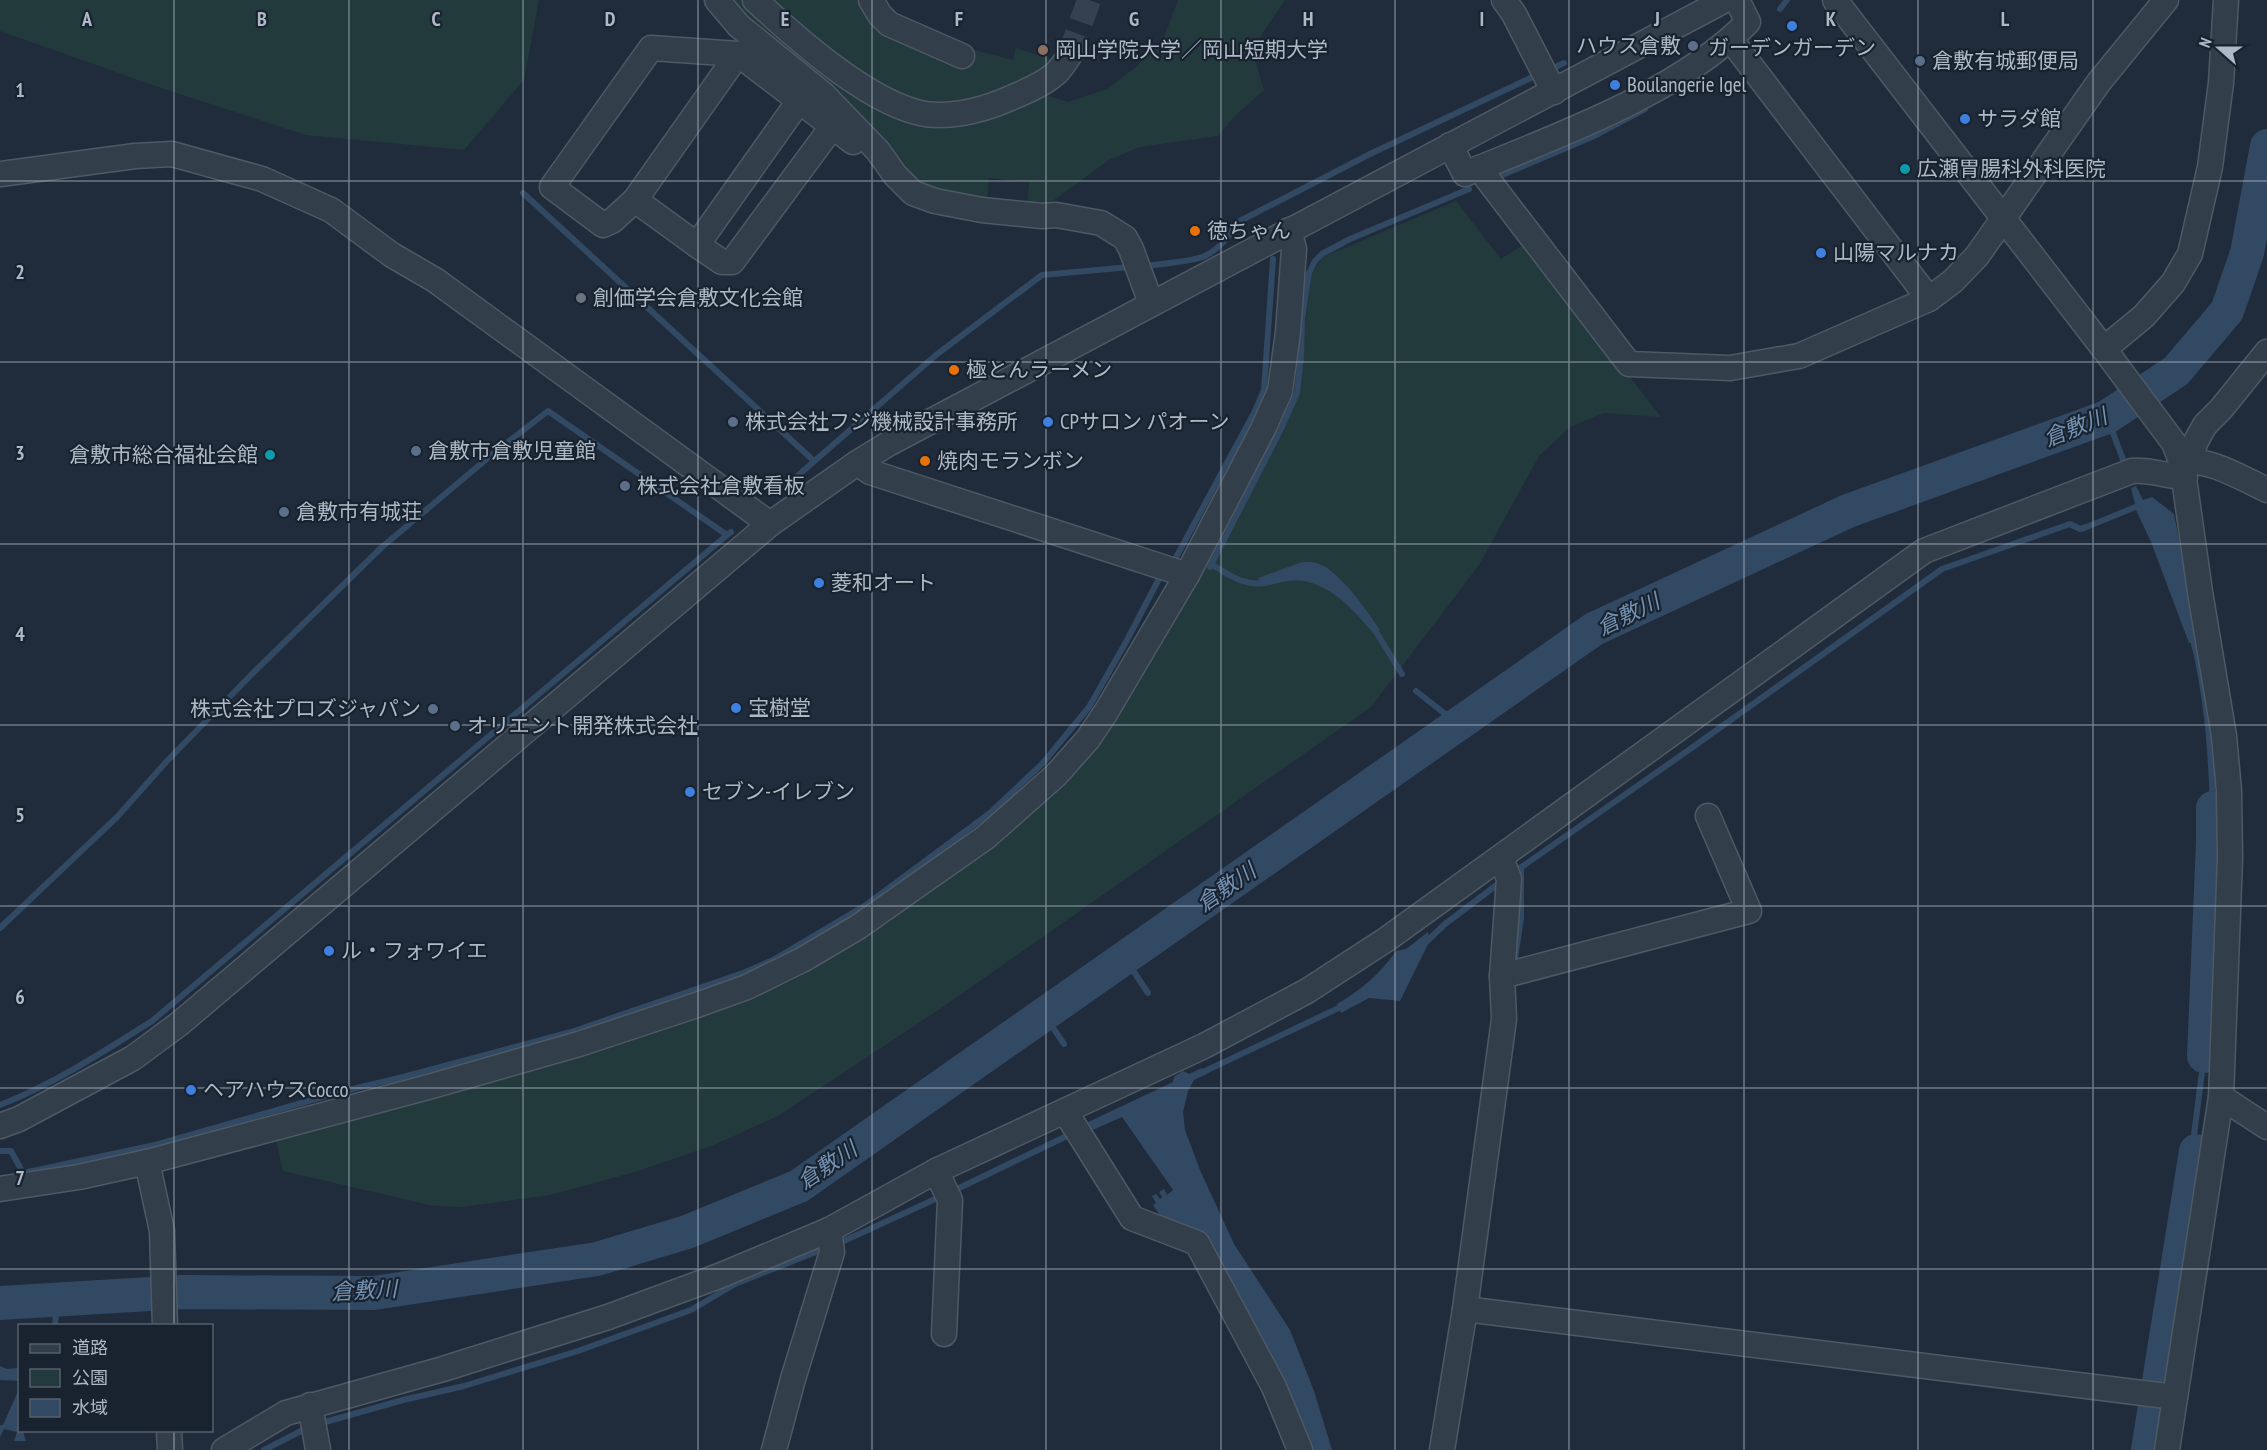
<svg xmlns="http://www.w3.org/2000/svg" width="2267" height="1450" font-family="'PT Sans Narrow','Noto Sans JP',sans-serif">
<rect width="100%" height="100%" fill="#202c3b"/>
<g fill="#223a3c">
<path d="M0 0H539L524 80 464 150 306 135 161 88 0 31Z"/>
<path d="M729 0H745L924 121 1036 92 1068 102 1107 89 1136 67 1164 37 1178 0H1285L1252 49 1264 90 1236 115 1217 136 1140 147 1109 160 1050 203 1027 205 1029 182 989 178 987 200 919 191Z"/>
<path d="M765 0H866L967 48 1013 60 1016 48 1058 61 1042 75 979 102 924 106 877 87Z"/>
<path d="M1456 201 1501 259 1526 243 1661 417 1604 413 1570 427 1539 456 1479 565 1371 707 940 1009 778 1116 714 1145 635 1172 550 1195 462 1207 434 1206 283 1171 276 1141 517 1074 746 1002 797 978 843 951 1002 840 1058 789 1102 739 1136 688 1173 625 1281 424 1295 392 1312 273 1323 257Z"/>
</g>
<g fill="#324963">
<path d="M2136 486 2143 500 2152 497 2174 514 2198 641 2189 643 2151 542 2136 510 2082 532 2079 527 2135 504 2131 488Z"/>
<path d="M1302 562C1307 562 1312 561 1316 563 1338 568 1368 612 1380 630L1374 634C1353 609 1324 576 1288 581 1280 582 1272 585 1265 586L1258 578Z"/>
<path d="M1428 932 1429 942 1400 1001 1369 998 1341 1013 1337 1004C1361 990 1380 974 1396 951L1406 949Z"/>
<path d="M1202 1068 1207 1074 1194 1080 1188 1091 1183 1112 1185 1130 1200 1170 1234 1244 1290 1330 1314 1391 1332 1450H1304L1216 1264 1166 1224 1153 1205 1156 1203 1152 1196 1156 1194 1160 1199 1162 1197 1159 1192 1164 1189 1167 1195 1173 1190 1122 1117 1088 1132 1084 1124 1173 1082 1174 1077 1183 1071 1189 1074Z"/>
<path d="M0 1366 7 1369 19 1368V1381L0 1380Z"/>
<path d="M19 1389 20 1430 23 1431 26 1441H14L17 1432 4 1429 0 1437V1425H3Z"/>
</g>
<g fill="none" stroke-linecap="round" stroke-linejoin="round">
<g stroke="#324963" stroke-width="6">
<path d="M1780 9 1787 0"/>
<path d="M1549 70 1564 63"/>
<path d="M1493 179 1592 137 1645 109"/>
<path d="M523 193 814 461"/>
<path d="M1144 266C1160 264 1191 262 1205 256 1219 249 1231 234 1238 222L1370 154 1539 74"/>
<path d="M2107 417 2124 462"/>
<path d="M787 485 936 355 1042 275 1130 267"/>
<path d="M1211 564C1229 575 1246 588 1268 582"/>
<path d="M1170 565 1174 561 1254 413 1264 390 1273 259"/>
<path d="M1210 567 1280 431 1297 393 1301 356 1302 319 1309 273 1315 261 1322 254 1350 239 1469 189"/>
<path d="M1373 627 1402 674"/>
<path d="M2192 636C2207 691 2211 751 2213 808"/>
<path d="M1416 691 1458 724"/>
<path d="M1513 873 1693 747 1942 569 2070 524 2080 529 2086 527"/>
<path d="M0 928 117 817 167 761 251 675 382 547 495 452 548 411 727 535 731 532"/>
<path d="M1424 944 1445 924 1502 881"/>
<path d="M1124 957 1148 993"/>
<path d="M1515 958 1521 918V867"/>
<path d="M1043 1013 1064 1044"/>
<path d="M1199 1074 1345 1005"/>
<path d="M0 1105C54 1084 103 1052 152 1021L727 535"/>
<path d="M0 1151H11L23 1173 155 1145 340 1092 403 1077 571 1032 743 973 773 960 866 905 990 813 1043 763 1089 707 1126 642 1163 571"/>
<path d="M2196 1151 2194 1135 2204 1056"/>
<path d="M953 1191 1073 1133"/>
<path d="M835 1245 944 1195"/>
<path d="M55 1326 57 1300"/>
<path d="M318 1424 403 1400 464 1386 578 1351 691 1310 735 1284 826 1248"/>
<path d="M264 1450 309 1427"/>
</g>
<g stroke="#324963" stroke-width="34">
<path d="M2204 1056 2213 842V808"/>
<path d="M0 1303 183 1292 374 1293 597 1259 687 1232 799 1186 1594 629 1848 511 2107 417 2176 371 2227 311 2247 253 2267 146"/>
<path d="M2148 1450 2196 1151"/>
</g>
<path stroke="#354150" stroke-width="24" stroke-dasharray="24 12" stroke-linecap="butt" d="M1069 56 1089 0"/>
<g stroke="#4e5965" stroke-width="27">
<g id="minor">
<path d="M717 0 739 26 824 95 878 151 895 175 913 193 935 201 982 210 1042 216 1056 215 1101 223 1125 238 1131 249 1151 303"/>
<path d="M755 0C796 38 862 97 916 112 944 120 980 111 1006 100 1022 93 1041 86 1055 74 1060 70 1065 62 1069 56"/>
<path d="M871 0 880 15 889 24 962 56"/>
<path d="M1504 0 1514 14 1554 92"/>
<path d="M1835 0 2104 349 2174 443 2182 464 2200 592 2224 736 2229 791 2230 858 2221 1097 2167 1450"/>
<path d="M1731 40 1929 299"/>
<path d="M738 54 635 200 697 245 799 101"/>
<path d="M1450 145 1465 174C1556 136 1679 93 1748 22L1737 0"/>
<path d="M1479 168 1629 364 1730 368 1799 356 1929 299 1953 281 1977 256 2099 82 2166 0"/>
<path d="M0 174 135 156 172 154 262 179 331 210 392 255 435 280 770 524"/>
<path d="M635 200 612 221 603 225 552 187 651 48 738 54 853 142"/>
<path d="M697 245 722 262H732L829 131"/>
<path d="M2104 349 2144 316 2173 283 2190 254 2210 167 2221 83 2226 0"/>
<path d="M2191 461 2195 443 2205 425 2221 409 2267 352"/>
<path d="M857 463 870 472 1187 575"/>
<path d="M2182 464C2205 455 2245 480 2267 490"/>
<path d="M1502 976 1749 911 1708 816"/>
<path d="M2221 1097 2267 1127"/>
<path d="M1065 1111 1132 1218 1197 1243 1274 1387 1300 1450"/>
<path d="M0 1126 19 1119 133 1058 179 1024 770 524 857 463 888 444 1725 0"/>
<path d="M147 1162 162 1231 165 1326"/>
<path d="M936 1171 950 1200 944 1334"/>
<path d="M0 1189 79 1177 147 1162 432 1086 579 1044 694 1006 747 987 802 960 858 927 986 837 1056 775 1088 739 1106 712 1187 575 1263 429 1280 391 1288 332 1294 249 1289 230"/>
<path d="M1465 1309 2175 1397"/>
<path d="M310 1405 318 1450"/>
<path d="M169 1430 170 1450"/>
<path d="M224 1450 286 1413 443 1369 608 1317 719 1276 829 1230 936 1171 1204 1046 1307 991 1387 939 1924 551 2132 471C2151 469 2167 477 2185 477"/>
<path d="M774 1450 793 1379 832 1252 829 1230"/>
<path d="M1442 1450 1465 1309 1504 1019 1502 976 1509 879 1501 858"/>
</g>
</g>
<use href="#minor" stroke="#333e4b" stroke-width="24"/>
</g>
<path fill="none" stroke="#aeb9c7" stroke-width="1.5" stroke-opacity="0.55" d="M174 0V1326M349 0V1450M523 0V1450M698 0V1450M872 0V1450M1046 0V1450M1221 0V1450M1395 0V1450M1569 0V1450M1744 0V1450M1918 0V1450M2093 0V1450M0 181H2267M0 362H2267M0 544H2267M0 725H2267M0 906H2267M0 1088H2267M0 1269H2267M174 1430V1450"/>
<g fill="#3f7fe0" stroke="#19232f" stroke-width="2">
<circle cx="1792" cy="26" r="6"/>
<circle cx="1615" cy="85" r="6"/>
<circle cx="1965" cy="119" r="6"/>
<circle cx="1821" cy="253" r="6"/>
<circle cx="1048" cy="422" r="6"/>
<circle cx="819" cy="583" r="6"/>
<circle cx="736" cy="708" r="6"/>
<circle cx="690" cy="792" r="6"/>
<circle cx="329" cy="951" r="6"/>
<circle cx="191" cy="1090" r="6"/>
</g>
<g fill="#5c6f8a" stroke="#19232f" stroke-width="2">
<circle cx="1693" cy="46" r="6"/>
<circle cx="1920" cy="61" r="6"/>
<circle cx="733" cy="422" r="6"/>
<circle cx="416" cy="451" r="6"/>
<circle cx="625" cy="486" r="6"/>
<circle cx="284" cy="512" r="6"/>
<circle cx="433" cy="709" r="6"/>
<circle cx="455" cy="726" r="6"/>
</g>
<circle fill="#8d6e63" stroke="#19232f" stroke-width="2" cx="1043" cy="50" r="6"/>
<g fill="#0f9aa8" stroke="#19232f" stroke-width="2">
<circle cx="1905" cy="169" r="6"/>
<circle cx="270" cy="455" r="6"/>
</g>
<g fill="#e8710a" stroke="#19232f" stroke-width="2">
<circle cx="1195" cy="231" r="6"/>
<circle cx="954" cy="370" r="6"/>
<circle cx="925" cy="461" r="6"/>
</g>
<circle fill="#6b7280" stroke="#19232f" stroke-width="2" cx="581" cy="298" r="6"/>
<g text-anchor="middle" stroke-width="4.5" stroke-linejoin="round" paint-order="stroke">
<g font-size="21" fill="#aeb9c7" stroke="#19232f" text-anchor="start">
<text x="1681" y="53" text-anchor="end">ハウス倉敷</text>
<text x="1792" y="55" text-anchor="middle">ガーデンガーデン</text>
<text x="1055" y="57">岡山学院大学／岡山短期大学</text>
<text x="1932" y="68">倉敷有城郵便局</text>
<text x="1627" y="92">Boulangerie Igel</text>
<text x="1977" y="126">サラダ館</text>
<text x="1917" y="176">広瀬胃腸科外科医院</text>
<text x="1207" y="238">徳ちゃん</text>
<text x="1833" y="260">山陽マルナカ</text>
<text x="593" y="305">創価学会倉敷文化会館</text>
<text x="966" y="377">極とんラーメン</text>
<text x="745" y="429">株式会社フジ機械設計事務所</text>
<text x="1060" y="429">CPサロン パオーン</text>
<text x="428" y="458">倉敷市倉敷児童館</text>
<text x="258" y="462" text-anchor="end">倉敷市総合福祉会館</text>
<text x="937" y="468">焼肉モランボン</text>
<text x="637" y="493">株式会社倉敷看板</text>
<text x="296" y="519">倉敷市有城荘</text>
<text x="831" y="590">菱和オート</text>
<text x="748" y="715">宝樹堂</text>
<text x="421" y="716" text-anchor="end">株式会社プロズジャパン</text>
<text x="467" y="733">オリエント開発株式会社</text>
<text x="702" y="799">セブン-イレブン</text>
<text x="341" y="958">ル・フォワイエ</text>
<text x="203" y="1097">ヘアハウスCocco</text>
</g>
<g font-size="22" font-style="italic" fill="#7491b2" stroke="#19232f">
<text transform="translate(2075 427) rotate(-22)" y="8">倉敷川</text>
<text transform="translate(1628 614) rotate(-26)" y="8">倉敷川</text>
<text transform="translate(1226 887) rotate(-35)" y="8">倉敷川</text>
<text transform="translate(827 1165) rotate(-34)" y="8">倉敷川</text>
<text transform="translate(364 1290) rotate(-3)" y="8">倉敷川</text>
</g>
</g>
<g font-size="20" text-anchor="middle" font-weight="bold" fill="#aeb9c7" stroke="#19232f" stroke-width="4.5" stroke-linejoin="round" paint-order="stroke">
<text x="87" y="26">A</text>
<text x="262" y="26">B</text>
<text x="436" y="26">C</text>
<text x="610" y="26">D</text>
<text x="785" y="26">E</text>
<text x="959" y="26">F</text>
<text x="1134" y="26">G</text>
<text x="1308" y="26">H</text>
<text x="1482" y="26">I</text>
<text x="1657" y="26">J</text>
<text x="1831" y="26">K</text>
<text x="2005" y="26">L</text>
<text x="20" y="97">1</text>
<text x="20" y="279">2</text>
<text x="20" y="460">3</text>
<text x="20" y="641">4</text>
<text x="20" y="822">5</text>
<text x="20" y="1004">6</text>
<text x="20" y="1185">7</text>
</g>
<rect x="18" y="1324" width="195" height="108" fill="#19232f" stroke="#555f6c" stroke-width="1.5"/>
<rect x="30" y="1344" width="30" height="9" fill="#333e4b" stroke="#555f6c" stroke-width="1.5"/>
<text x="72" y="1354" font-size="18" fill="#aeb9c7">道路</text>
<rect x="30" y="1369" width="30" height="18" fill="#223a3c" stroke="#555f6c" stroke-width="1.5"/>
<text x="72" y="1384" font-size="18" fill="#aeb9c7">公園</text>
<rect x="30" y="1399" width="30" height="18" fill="#324963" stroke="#555f6c" stroke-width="1.5"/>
<text x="72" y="1414" font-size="18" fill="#aeb9c7">水域</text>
<g transform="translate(2219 48) rotate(291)" stroke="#19232f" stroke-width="4.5" paint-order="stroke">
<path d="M0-4.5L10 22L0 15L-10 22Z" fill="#aeb9c7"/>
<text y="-9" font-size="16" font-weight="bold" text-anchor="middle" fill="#aeb9c7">N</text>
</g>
</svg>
